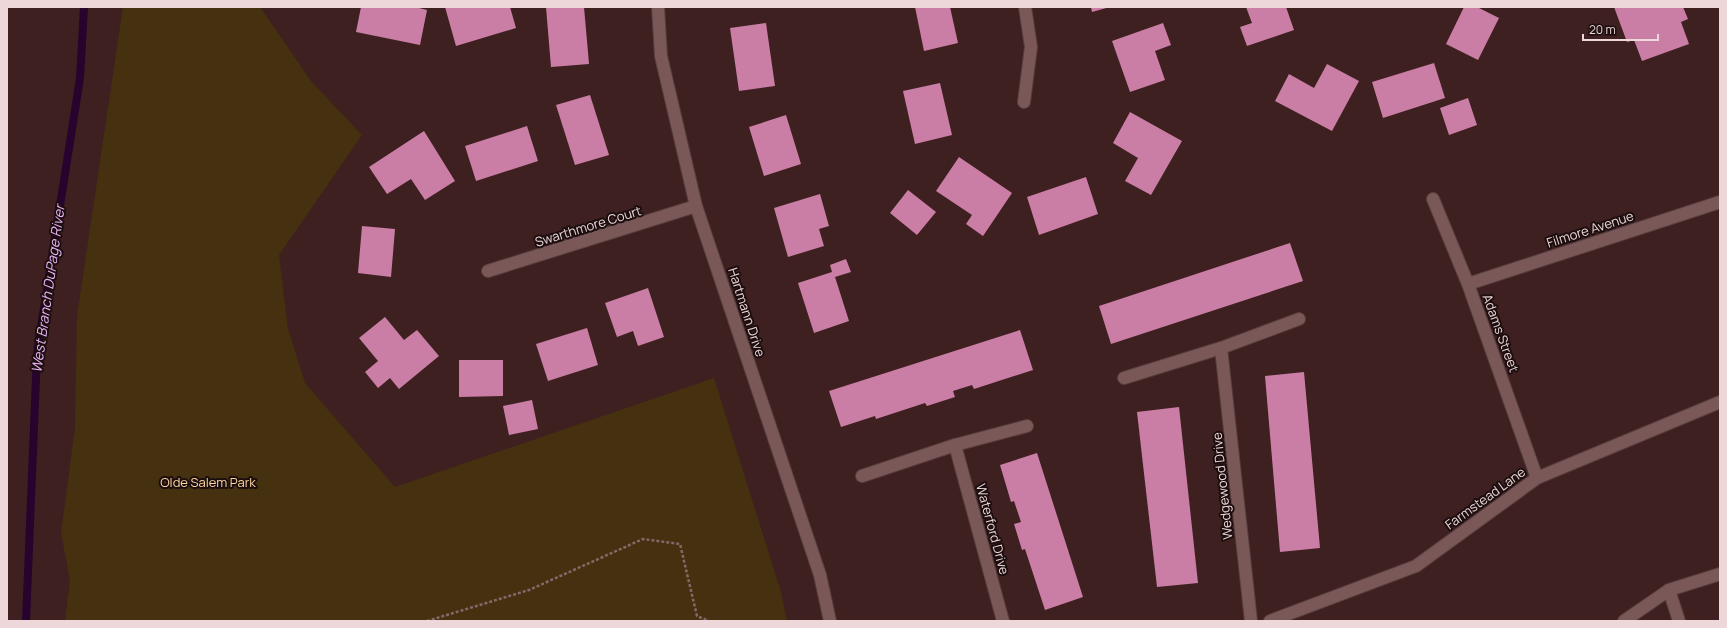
<svg xmlns="http://www.w3.org/2000/svg" width="1727" height="628" font-family="Manrope,sans-serif">
<rect width="100%" height="100%" fill="#3f2021"/>
<path fill="#45300f" d="M123 7H260L311 81 362 135 279 255 288 329 305 383 395 487 714 378 781 592 787 621H65L70 580 61 533 75 428 77 316Z"/>
<g fill="none" stroke-linecap="round" stroke-linejoin="round">
<path stroke="#26042e" stroke-width="8" d="M26 621 37 353 80 78 84 7"/>
</g>
<g fill="#cb7ea5">
<path d="M361 7H415L427 10 420 45 356 32Z"/>
<path d="M445 7H510L516 28 456 46Z"/>
<path d="M546 7H584L589 64 551 67Z"/>
<path d="M915 7H950L958 43 924 51Z"/>
<path d="M1091 7H1110L1092 12Z"/>
<path d="M1246 7H1286L1294 30 1247 46 1240 27 1252 23Z"/>
<path d="M1464 7H1477L1499 18 1478 60 1446 44Z"/>
<path d="M1614 7H1683L1688 19 1681 22 1689 44 1642 61 1634 40 1627 42Z"/>
<path d="M766 23 775 86 739 91 730 28Z"/>
<path d="M1163 23 1171 45 1155 51 1165 80 1130 92 1112 41Z"/>
<path d="M1434 63 1445 98 1383 118 1372 82Z"/>
<path d="M1327 64 1359 81 1332 131 1275 101 1289 74 1314 88Z"/>
<path d="M940 83 952 135 915 144 903 91Z"/>
<path d="M590 95 609 155 575 165 556 105Z"/>
<path d="M1468 98 1477 125 1449 135 1440 108Z"/>
<path d="M1130 112 1182 141 1151 195 1125 181 1138 158 1113 143Z"/>
<path d="M786 115 801 164 764 176 749 127Z"/>
<path d="M527 126 538 161 476 181 465 146Z"/>
<path d="M424 131 455 181 425 200 411 179 387 194 369 167Z"/>
<path d="M959 157 1012 193 983 236 966 224 972 215 936 191Z"/>
<path d="M1086 177 1098 214 1039 235 1027 197Z"/>
<path d="M908 190 936 212 917 235 890 213Z"/>
<path d="M820 194 829 226 819 229 824 246 788 257 774 208Z"/>
<path d="M362 226 395 229 391 277 358 273Z"/>
<path d="M1290 243 1303 281 1111 344 1099 306Z"/>
<path d="M846 259 851 272 835 277 849 321 814 333 798 283 832 272 830 265Z"/>
<path d="M648 288 664 337 638 346 633 331 617 337 605 303Z"/>
<path d="M385 317 404 340 417 330 439 356 399 389 390 378 378 388 365 372 378 361 359 338Z"/>
<path d="M587 328 598 365 548 381 536 344Z"/>
<path d="M1020 330 1033 370 974 389 972 385 953 391 955 397 927 406 925 403 876 419 875 416 841 427 829 391Z"/>
<path d="M459 360H503V396L459 397Z"/>
<path d="M1304 372 1320 548 1280 552 1265 376Z"/>
<path d="M532 400 538 429 509 435 503 406Z"/>
<path d="M1179 407 1198 583 1157 587 1137 412Z"/>
<path d="M1037 453 1083 597 1045 610 1025 549 1022 550 1014 524 1021 522 1014 501 1011 502 1000 465Z"/>
</g>
<g fill="none" stroke-linecap="round" stroke-linejoin="round">
<g stroke="#583e40" stroke-width="14">
<g id="minor">
<path d="M658 7 661 56 696 206 820 575 830 621"/>
<path d="M1024 102 1031 47 1025 7"/>
<path d="M1433 199 1468 284 1537 478"/>
<path d="M488 271 696 206"/>
<path d="M1468 284 1720 202"/>
<path d="M1221 348 1251 621"/>
<path d="M1124 378 1221 348 1299 319"/>
<path d="M955 445 1003 621"/>
<path d="M862 476 955 445 1027 426"/>
<path d="M1669 590 1679 621"/>
<path d="M1270 621 1416 566 1537 478 1720 402"/>
<path d="M1624 621 1669 590 1720 574"/>
</g>
</g>
<path stroke="#84696a" stroke-width="2.5" stroke-dasharray="3 2" stroke-linecap="butt" d="M427 621 529 590 643 539 680 544 697 616 709 621"/>
<use href="#minor" stroke="#7b5858" stroke-width="12"/>
</g>
<g text-anchor="middle" stroke-width="4" stroke-linejoin="round" paint-order="stroke">
<g font-size="13" fill="#edd7d8" stroke="#1c0e0f">
<text transform="translate(588 226) rotate(-17)" y="5">Swarthmore Court</text>
<text transform="translate(1590 229) rotate(-18)" y="5">Filmore Avenue</text>
<text transform="translate(747 312) rotate(72)" y="5">Hartmann Drive</text>
<text transform="translate(1501 333) rotate(70)" y="5">Adams Street</text>
<text transform="translate(1222 486) rotate(-96)" y="5">Wedgewood Drive</text>
<text transform="translate(1485 498) rotate(-36)" y="5">Farmstead Lane</text>
<text transform="translate(993 529) rotate(75)" y="5">Waterford Drive</text>
</g>
<g font-size="13" fill="#fed6a0" stroke="#1c0e0f">
<text x="208" y="487">Olde Salem Park</text>
</g>
<g font-size="14" font-style="italic" fill="#ecb5fa" stroke="#1c0e0f">
<text transform="translate(48 289) rotate(-82)" y="5">West Branch DuPage River</text>
</g>
</g>
<rect width="1727" height="628" fill="none" stroke="#edd7d8" stroke-width="16"/>
<path d="M1583 34v6h75v-6" fill="none" stroke="#edd7d8" stroke-width="2"/>
<text x="1589" y="34" font-size="12" fill="#edd7d8" stroke="#1c0e0f" stroke-width="3" paint-order="stroke">20 m</text>
</svg>
